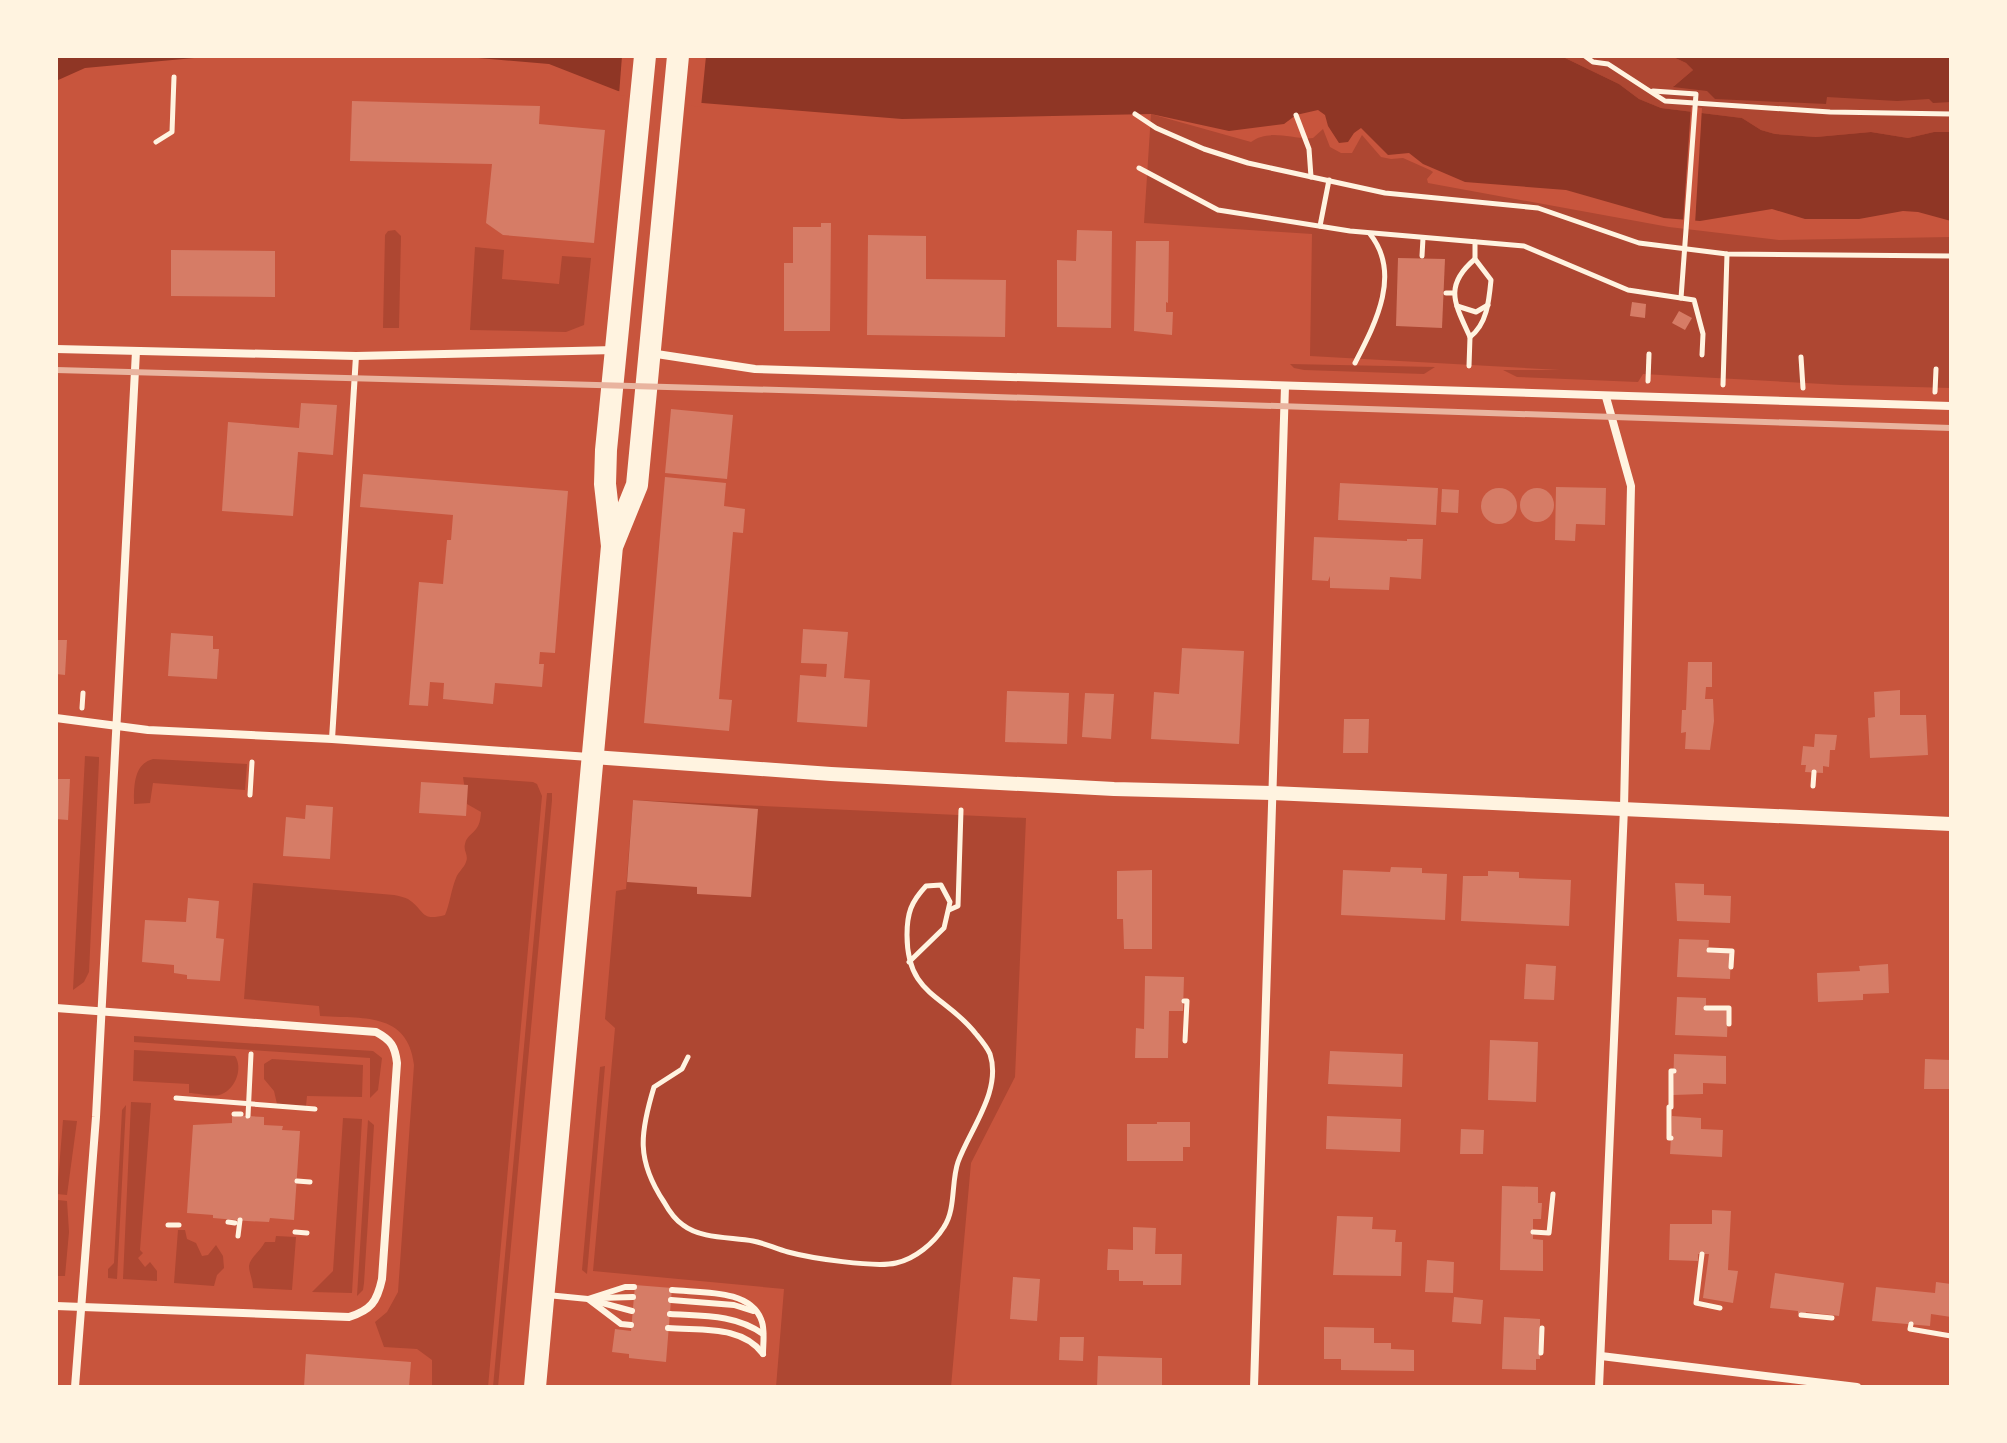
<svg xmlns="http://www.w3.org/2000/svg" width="2007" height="1443" font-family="'Zilla Slab',serif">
<rect width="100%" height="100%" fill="#c8553d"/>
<g fill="#ae4732">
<path d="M1561 56H1671L1686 63 1693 70 1674 86 1826 104V97L1951 95V132H1934L1908 138 1871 132 1816 137 1775 134 1761 130 1742 118 1661 108 1639 99 1619 84Z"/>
<path d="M1151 114 1251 142C1269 128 1293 140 1313 138L1323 129 1330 147 1341 153H1352L1362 135 1381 157 1391 159 1403 158 1430 170 1433 172 1427 179 1428 183 1669 227 1779 240 1951 237V388L1841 385 1643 374 1638 382 1517 377 1503 370H1560L1310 356 1312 234 1144 223Z"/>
<path d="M395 230 401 236 399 328H383L385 235 388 231Z"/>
<path d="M475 247 504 250 502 279 559 284 562 256 591 258 584 325 566 332 470 330Z"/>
<path d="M1290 364 1435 367 1424 374 1304 370 1294 368Z"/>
<path d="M85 756 99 757V761L89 972 84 982 73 990Z"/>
<path d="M153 759 247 764 245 790 153 783 150 803 134 804C134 788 133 764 153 759Z"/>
<path d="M463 777 533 782 537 784 542 796 488 1387H432V1360L417 1349 384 1347 375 1322 387 1312 398 1292 414 1065C408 1011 361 1019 320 1016L319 1006 244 999 253 883 394 895C399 896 404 897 408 899 425 910 420 922 445 915 450 903 451 890 456 878 458 872 464 868 466 862 469 855 463 851 465 844 468 831 480 835 481 812L467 804Z"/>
<path d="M547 793H552V800L498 1387H493Z"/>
<path d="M633 800 1026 818 1015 1077 971 1163 951 1387H776L784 1289 593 1271 615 1028 605 1019 616 891 626 889Z"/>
<path d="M134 1036 373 1051 382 1058 378 1090 370 1098V1058L134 1042Z"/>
<path d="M134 1050 235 1056C243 1068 236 1088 222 1094 214 1098 198 1093 189 1093V1084L133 1081Z"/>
<path d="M272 1059 363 1065 362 1097 307 1096 306 1106 277 1104 274 1091 264 1079V1064Z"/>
<path d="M605 1066 587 1274 582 1270 600 1067Z"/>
<path d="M131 1102 151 1103 140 1250 143 1253 138 1258 145 1267 150 1262 157 1271V1281L123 1279Z"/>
<path d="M126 1105 117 1279 108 1278V1269L114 1263 122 1110Z"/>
<path d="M343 1118 362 1119 352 1293 312 1292 333 1271Z"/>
<path d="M63 1120 77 1121 67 1195 57 1194Z"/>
<path d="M368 1120 374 1125 364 1283 363 1290 357 1296Z"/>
<path d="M58 1200 67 1201 69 1232 65 1276H56Z"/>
<path d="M178 1230H185L187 1239 196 1243 202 1256 208 1255 216 1245 223 1256 224 1268 217 1275 214 1286 174 1283Z"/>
<path d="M276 1236 296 1237 292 1290 253 1288C253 1280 249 1273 249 1266 250 1258 261 1250 265 1242H275Z"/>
</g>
<g fill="#8f3625">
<path d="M56 56H216L85 68 56 81Z"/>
<path d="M455 56H1561L1619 84 1639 99 1661 108 1742 118 1761 130 1775 134 1816 137 1871 132 1908 138 1934 132H1951V221L1918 212 1903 211 1859 219H1805L1772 209 1700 221 1664 218 1566 190 1465 182 1423 164 1409 153 1388 155 1361 128 1354 133 1348 142 1339 143 1328 126 1325 115 1318 110 1296 115 1284 124 1229 131 1151 114 902 119 702 103 618 91 549 64Z"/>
<path d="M1671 56H1951V102L1933 103 1929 99 1897 101 1827 97 1826 104 1715 99 1707 91 1673 87 1693 70 1686 63Z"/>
</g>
<g fill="#c8553d">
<path d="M622 56H706L701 107 619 95Z"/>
<path d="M1691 107 1702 108 1695 224 1683 223Z"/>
</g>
<g fill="#d67c66">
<path d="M352 101 540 106 539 124 605 130 594 243 503 235 486 223 492 164 350 161Z"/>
<path d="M821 223H831L830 331H784V263H793V227H821Z"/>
<path d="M1077 230 1112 231 1111 328 1057 327V260L1076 261Z"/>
<path d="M868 235 926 236V279L1006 280 1005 337 867 335Z"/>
<path d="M1136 241H1169L1168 303 1166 302V312H1173L1172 335 1134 331Z"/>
<path d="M171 250 275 251V297L171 296Z"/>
<path d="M1398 258 1445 259 1442 328 1396 326Z"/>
<path d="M1632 302 1646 304 1645 318 1630 316Z"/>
<path d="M1679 311 1692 318 1685 330 1672 323Z"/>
<path d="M301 403 337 405 333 455 298 452 293 516 222 511 228 422 299 428Z"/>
<path d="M671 409 733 415 727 479 665 473Z"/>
<path d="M363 474 568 491 555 653 540 652 539 664H544L542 687 495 683 493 704 443 699 444 683 430 682 428 706 409 705 419 582 443 584 447 540H451L453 515 360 507Z"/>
<path d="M665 477 726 483 724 506 745 509 743 533 733 532 719 699 732 700 729 731 644 723Z"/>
<path d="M1340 483 1438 488 1436 525 1338 520Z"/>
<path d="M1556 487 1606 488 1605 525 1576 524 1575 541 1555 540Z"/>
<circle cx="1499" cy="506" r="18"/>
<circle cx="1537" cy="505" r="17"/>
<path d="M1442 489 1459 490 1458 513 1441 512Z"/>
<path d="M1314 537 1407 541V539H1423L1421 579 1390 577 1389 590 1330 588V576L1328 581 1312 580Z"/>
<path d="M803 629 848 632 844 678 870 680 867 727 797 722 800 675 826 677 827 664 801 663Z"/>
<path d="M171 633 213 636V649H219L217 679 168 676Z"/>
<path d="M56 640H67L65 675 56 674Z"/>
<path d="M1182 648 1244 651 1239 744 1151 739 1154 692 1179 694Z"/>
<path d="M1688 662H1712V687H1706L1705 699H1713L1714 721 1710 750 1685 749 1686 732 1681 733 1682 710H1686Z"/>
<path d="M1900 690V715H1926L1928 755 1870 758 1868 718 1875 717 1874 692Z"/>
<path d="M1007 691 1069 693 1067 744 1005 742Z"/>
<path d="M1085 693 1114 694 1111 739 1082 737Z"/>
<path d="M1344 719H1369L1368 753H1343Z"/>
<path d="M1815 734 1837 735 1835 750H1830L1829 767 1823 766V773L1805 772 1806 765H1801L1803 746 1814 747Z"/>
<path d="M56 779H70L68 820 56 819Z"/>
<path d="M421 782 468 785 466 816 419 813Z"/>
<path d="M633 800 758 809 751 897 697 894V887L627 882Z"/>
<path d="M306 805 333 807 330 859 283 856 286 817 305 819Z"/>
<path d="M1391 867 1422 868V873L1447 874 1445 920 1341 915 1343 870 1390 872Z"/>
<path d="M1152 870V949H1124L1123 919H1117V871Z"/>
<path d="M1488 871 1519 872V878L1571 880 1569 926 1461 921 1463 876H1488Z"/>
<path d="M1675 883 1704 884V895L1731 896 1730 923 1677 921Z"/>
<path d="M188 898 219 901 216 938 224 939 220 981 187 979V975L174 973V965L142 962 145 920 186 922Z"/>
<path d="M1679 939 1709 940 1708 952 1731 953 1730 979 1677 977Z"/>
<path d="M1526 964 1556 966 1554 1000 1524 999Z"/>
<path d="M1888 964 1889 993 1863 994V1000L1818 1002 1817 973 1860 971 1859 966Z"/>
<path d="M1145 976 1184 977 1183 1011H1169L1168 1058H1135L1136 1028 1144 1029Z"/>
<path d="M1677 997 1706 998V1009L1728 1010 1727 1037 1675 1035Z"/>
<path d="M1490 1040 1538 1042 1536 1102 1488 1100Z"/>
<path d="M1330 1051 1403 1054 1402 1087 1328 1084Z"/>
<path d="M1674 1054 1726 1056V1084L1703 1083V1094L1673 1095Z"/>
<path d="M1925 1059 1951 1060V1089H1924Z"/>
<path d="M232 1115 264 1117V1125L283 1126 282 1130 300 1131 294 1220 270 1218 269 1222 247 1221 213 1218V1215L187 1213 193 1125 232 1123Z"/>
<path d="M1327 1116 1401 1119 1400 1152 1326 1149Z"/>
<path d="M1672 1116 1701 1118V1129L1723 1130 1722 1157 1670 1154Z"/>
<path d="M1157 1122H1190V1147H1183V1161H1127V1124H1157Z"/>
<path d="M1461 1129 1484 1130 1483 1154H1460Z"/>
<path d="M1502 1186 1538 1187V1203H1542L1541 1219H1533V1239L1543 1240V1271L1500 1270Z"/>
<path d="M1712 1210 1731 1211 1728 1270 1738 1271 1733 1303 1703 1298 1709 1254H1698V1261L1669 1260 1670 1224H1712Z"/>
<path d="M1337 1216 1373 1217 1372 1229 1396 1230 1395 1242H1402L1401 1276 1333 1275Z"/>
<path d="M1133 1227 1156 1228 1155 1254H1182L1181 1285H1143V1281H1119V1270H1107L1108 1249 1133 1250Z"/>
<path d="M1427 1260 1454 1262 1453 1293 1425 1292Z"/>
<path d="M1775 1273 1844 1283 1839 1316 1806 1312 1805 1315H1801L1798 1314V1311L1770 1308Z"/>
<path d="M1013 1277 1040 1279 1037 1321 1010 1319Z"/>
<path d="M1936 1282 1951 1284V1317L1931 1314 1930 1326 1872 1321 1876 1287 1935 1293Z"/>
<path d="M635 1285 672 1288 666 1362 629 1358V1354L612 1352 615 1329 631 1331Z"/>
<path d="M1454 1297 1483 1300 1481 1324 1452 1322Z"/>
<path d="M1504 1317 1540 1319V1359H1536V1370L1502 1369Z"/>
<path d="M1324 1327 1374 1328V1343H1391V1349L1414 1350V1371L1341 1370V1359H1324Z"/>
<path d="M1060 1337H1084L1083 1361 1059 1360Z"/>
<path d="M306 1354 411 1362 409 1387H304Z"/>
<path d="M1098 1356 1162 1358V1387H1097Z"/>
</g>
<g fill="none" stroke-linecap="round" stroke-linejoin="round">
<g stroke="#fff3e0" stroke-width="5">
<path d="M1585 56 1593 62 1608 64 1665 101 1830 112 1951 114"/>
<path d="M1653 91 1696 94 1681 298"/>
<path d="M1135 114 1156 128 1204 149 1248 163 1385 193 1538 208 1639 243 1727 254 1951 256"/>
<path d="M1296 115 1309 149 1311 177"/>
<path d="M156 142 172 132 174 77"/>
<path d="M1139 168 1218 210 1350 231 1524 246 1628 290 1694 300 1703 334 1702 355"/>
<path d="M1320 226 1329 180"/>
<path d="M1422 256 1423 238"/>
<path d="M1446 293H1454"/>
<path d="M1457 306 1476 312 1488 305"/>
<path d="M1470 337C1455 304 1443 286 1475 259"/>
<path d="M1801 357 1803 388"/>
<path d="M1355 363C1375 324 1402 274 1370 234"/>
<path d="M1469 366 1470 337C1487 324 1489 301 1491 280L1475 259V242"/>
<path d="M1648 381 1649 354"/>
<path d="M1723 385 1727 254"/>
<path d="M1935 392 1936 369"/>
<path d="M82 708 83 693"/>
<path d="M1813 786 1814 772"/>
<path d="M250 795 252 762"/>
<path d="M949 910 958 906 961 810"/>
<path d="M1709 950 1732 951 1731 967"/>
<path d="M1184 1001H1187L1185 1041"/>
<path d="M1706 1008H1729V1024"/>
<path d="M688 1057 682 1069 654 1087C640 1133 636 1160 664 1202 669 1211 674 1219 683 1225 701 1239 731 1237 753 1241 765 1243 776 1249 788 1252 810 1258 875 1268 896 1263 915 1259 934 1243 944 1227 956 1209 951 1182 958 1162 970 1129 1002 1091 990 1054 987 1047 981 1040 976 1034 945 994 907 996 907 935 907 913 911 902 926 886L941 885 950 902 944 928 909 962"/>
<path d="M176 1098 315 1109"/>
<path d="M1669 1107V1138H1671"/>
<path d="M1671 1107V1071H1674"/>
<path d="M234 1114H241"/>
<path d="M248 1116 251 1054"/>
<path d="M297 1181 310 1182"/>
<path d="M228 1222 235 1223"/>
<path d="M168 1225H179"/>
<path d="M295 1232 307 1233"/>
<path d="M1533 1232 1549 1233 1553 1194"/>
<path d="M238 1236 240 1220"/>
<path d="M1702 1254 1696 1303 1720 1308"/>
<path d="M1801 1315 1832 1318"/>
<path d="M1911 1324 1910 1329 1951 1336"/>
<path d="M1541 1353 1542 1328"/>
</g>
<g stroke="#fff3e0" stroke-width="6">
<path d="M332 739 356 356"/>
<path d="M672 1290C699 1293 752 1288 762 1322 765 1331 763 1344 763 1354"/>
<path d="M547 1295 588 1299 621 1324 631 1325"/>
<path d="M599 1298 633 1297"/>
<path d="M588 1299 625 1287H634"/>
<path d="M671 1300 734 1305 753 1311"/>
<path d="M595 1301 632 1311"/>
<path d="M670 1314C702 1316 735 1314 763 1334"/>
<path d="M668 1328C701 1331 742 1325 763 1354"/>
</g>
<g stroke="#fff3e0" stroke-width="8">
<path d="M56 349 356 356 615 350"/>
<path d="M650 353 755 369 1951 406"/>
<path d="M56 718 148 730 332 739 589 757"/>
<path d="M56 1008 376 1032C391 1040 395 1046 397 1063L382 1279C377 1302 371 1310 349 1317L56 1306"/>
<path d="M1601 1356 1857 1387"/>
<path d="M75 1387 96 1117 136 351"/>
<path d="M1254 1387 1285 386"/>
<path d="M1599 1387 1624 808 1631 486 1606 397"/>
</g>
<path stroke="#fff3e0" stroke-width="14" d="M593 757 831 774 1114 789 1272 793 1951 824"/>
<g stroke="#fff3e0" stroke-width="22">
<path d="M613 544 637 485 678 56"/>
<path d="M535 1387 612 546 605 484 606 450 645 56"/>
</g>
<path stroke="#e9b49f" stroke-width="6" d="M56 370 813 391 1951 428"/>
</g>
<rect width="2007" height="1443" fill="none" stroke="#fff3e0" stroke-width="116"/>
</svg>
